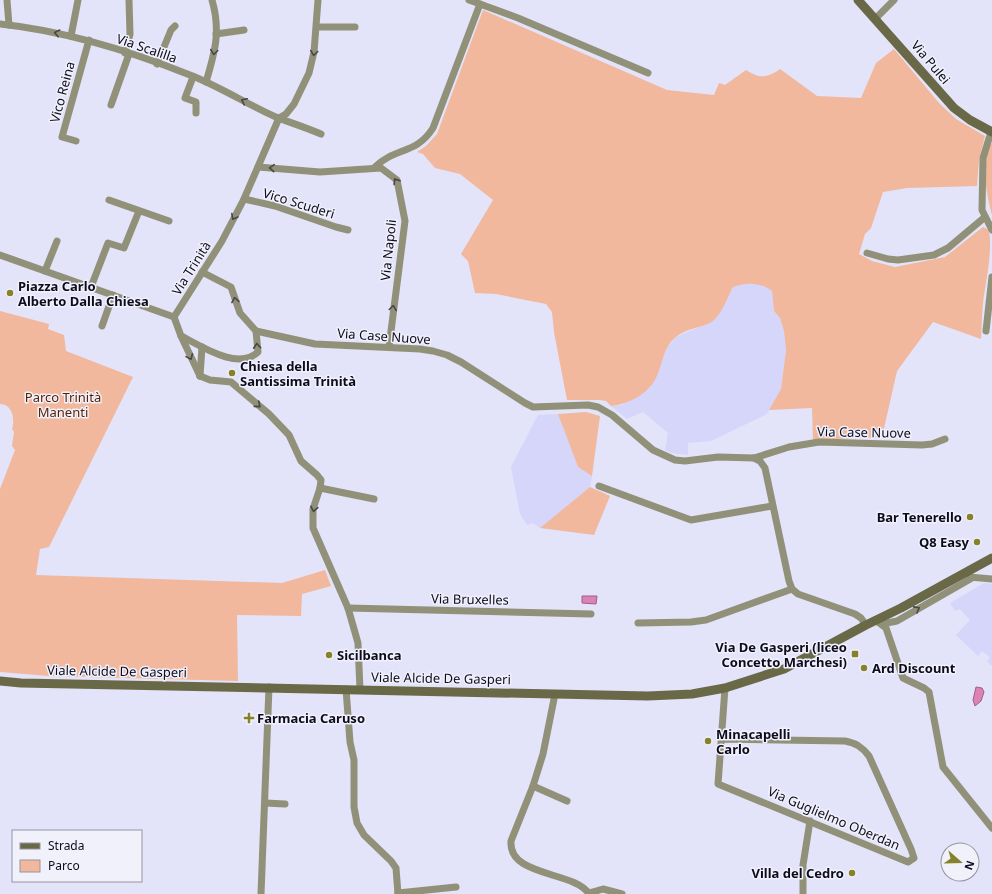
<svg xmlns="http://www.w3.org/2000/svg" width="992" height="894" font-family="'Noto Sans',sans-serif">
<rect width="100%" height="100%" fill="#e3e3f9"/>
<g fill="#d6d6fa">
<path d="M739 284H757L767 286 772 291 774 311 780 318 784 331 786 350 781 389 767 414 711 441 688 443V455L671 453 665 450 668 433 643 412 627 419 611 406 622 405 656 377 667 348 676 337 711 322 717 317 733 287Z"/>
<path d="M558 414 578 467 592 476 590 487 540 528 533 523 527 525 520 514 511 467 538 415Z"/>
<path d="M984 583 992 584V666L987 662 990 657 982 651 978 656 956 635 970 620 960 609 955 611 950 603Z"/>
</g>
<g fill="#f1b89d">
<path d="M483 10 667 90 714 95 719 83 725 85 746 70C760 79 767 78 780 69L817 96 861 98 876 63 894 49 939 103 956 119 985 136 979 160 977 186 907 188 883 192 871 228 865 234 859 254 872 261 895 267 945 257 983 227 989 230C992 250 988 269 985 289 982 305 982 322 981 339L933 322 897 371 882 437 813 440 812 408 769 410 781 389 786 350 784 331 780 318 774 311 772 291C761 282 745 282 733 287 727 298 721 317 710 323 699 328 685 329 676 337 663 347 663 364 656 378 648 394 629 404 611 406L606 401 600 400H567L554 332 552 312 546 304 496 294 475 293 468 261 461 254 493 200 460 174 435 168 423 154 417 152 426 146 437 134Z"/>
<path d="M992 143V215C987 197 979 159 992 143Z"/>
<path d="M0 311 49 324 48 329 64 335 66 351 133 377 49 547 40 549 36 575 282 583 325 570 331 586 302 594 301 616 237 615 238 681 49 676 0 672V489L15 450 12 446 14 432 12 429C15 420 13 404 0 404Z"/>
<path d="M586 412 600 416 592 476 578 467 558 414Z"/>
<path d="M590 487 610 496 594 535 540 528Z"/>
</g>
<g fill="#dc83b4" stroke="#9e5f87">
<path d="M582 596H597L596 604 582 603Z"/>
<path d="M976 687 982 688 984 692 981 701 975 706 973 700Z"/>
</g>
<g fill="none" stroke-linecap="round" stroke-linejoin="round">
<g stroke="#91917a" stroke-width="7">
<path d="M7 0 9 25"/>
<path d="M480 4 518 18 648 73"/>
<path d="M876 18 894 0"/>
<path d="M0 24C66 31 130 51 190 75 221 87 248 105 278 118 292 123 307 128 321 134"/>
<path d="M317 27H355"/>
<path d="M216 34 244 30"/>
<path d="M71 36 78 0"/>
<path d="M125 53 130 34 129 0"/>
<path d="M157 64 171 30 175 26"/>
<path d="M193 77 185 98 196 102V113"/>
<path d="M206 82C215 52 221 31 212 0"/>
<path d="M111 105 129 54"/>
<path d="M279 118 286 114 294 104 309 73 314 52 318 0"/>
<path d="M991 132 983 158 982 210 992 230"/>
<path d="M76 141 62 137 89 40"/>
<path d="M258 167 320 172 381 168 397 180 405 221 389 347"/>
<path d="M375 167C395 147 416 155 433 128L480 4 469 0"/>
<path d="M244 199 275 206 336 227 348 230"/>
<path d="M109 200 169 221"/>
<path d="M867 253 888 259 898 260 934 255 948 248 985 217"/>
<path d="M0 255 174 317"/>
<path d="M45 271 57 241"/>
<path d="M202 272 231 287 240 313 256 331 315 344 420 349 433 351 447 355 461 362 525 403 533 407 588 405 598 407 612 415 653 450 675 460 685 461 718 457 754 458 789 447 819 442 922 445 932 444 945 439"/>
<path d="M91 287 108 243 124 248 139 211"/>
<path d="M102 326 113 295"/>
<path d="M256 331 258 352C238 371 201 346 181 336L174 317 222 241 244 199 279 118"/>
<path d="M986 331 992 277"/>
<path d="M181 336 200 376"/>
<path d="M200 376 210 380 231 382 269 414 289 435 301 461 317 475 321 480 320 488 313 509V528L348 608 358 643 360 690"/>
<path d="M200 376 202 347"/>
<path d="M754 458 760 461 765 468 789 581 792 589 798 594 855 614 861 618 866 625"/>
<path d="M599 486 691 520 772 506"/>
<path d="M320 488 374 499"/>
<path d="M969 577 992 579"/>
<path d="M348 608 591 614"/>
<path d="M875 620 886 628 903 678 924 688 929 692 943 767 992 828"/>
<path d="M638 623 691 622 706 620 792 589"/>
<path d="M882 624 897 621 972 578"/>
<path d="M346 689 350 742 354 760V807L357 823 364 835 391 861 396 868 398 894"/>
<path d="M555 694 543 754 533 786 511 841C508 877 575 871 589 894"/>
<path d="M722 739 845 741C856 743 862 747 869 756L911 849 914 858 908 862 718 784 725 688"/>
<path d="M533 786 567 801"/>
<path d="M265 803 285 804"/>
<path d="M398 893 456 887"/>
<path d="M589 893 603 889 622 894"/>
<path d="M261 894 269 687"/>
<path d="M803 894V865L810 821"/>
</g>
<g stroke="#6a6947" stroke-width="9">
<path d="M858 0 954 108 970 120 992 132"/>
<path d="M0 681 21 683 648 696 692 694 725 688 784 669 866 625 901 608 992 558"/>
</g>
</g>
<defs><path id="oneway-chevron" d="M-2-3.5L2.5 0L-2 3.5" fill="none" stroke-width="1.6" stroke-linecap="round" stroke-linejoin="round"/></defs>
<g stroke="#484747">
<use href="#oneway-chevron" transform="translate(57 33) rotate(-167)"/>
<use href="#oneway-chevron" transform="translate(214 52) rotate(98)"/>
<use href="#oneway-chevron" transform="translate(314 53) rotate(98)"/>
<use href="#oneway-chevron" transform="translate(244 101) rotate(-154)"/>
<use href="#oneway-chevron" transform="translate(272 168) rotate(-176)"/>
<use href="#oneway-chevron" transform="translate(396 181) rotate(-122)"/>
<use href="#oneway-chevron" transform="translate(234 217) rotate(118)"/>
<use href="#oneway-chevron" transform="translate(235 300) rotate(-99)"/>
<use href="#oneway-chevron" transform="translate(393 308) rotate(-82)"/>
<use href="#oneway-chevron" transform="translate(257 346) rotate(-94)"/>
<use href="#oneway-chevron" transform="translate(190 357) rotate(66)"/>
<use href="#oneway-chevron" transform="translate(258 405) rotate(40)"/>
<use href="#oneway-chevron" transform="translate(314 509) rotate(100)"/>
<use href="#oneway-chevron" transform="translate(917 609) rotate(-29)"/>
</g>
<g fill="#86822a" stroke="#f1f1fc" stroke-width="1.5">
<circle cx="10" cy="293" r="4"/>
<circle cx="232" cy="373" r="4"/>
<circle cx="970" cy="517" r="4"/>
<circle cx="977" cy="542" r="4"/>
<rect x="851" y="650" width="8" height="8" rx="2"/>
<circle cx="329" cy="655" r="4"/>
<circle cx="864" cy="668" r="4"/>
<path d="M247 712h4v4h4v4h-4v4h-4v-4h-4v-4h4z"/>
<circle cx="708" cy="741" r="4"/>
<circle cx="852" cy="873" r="4"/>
</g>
<g text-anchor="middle" stroke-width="3" stroke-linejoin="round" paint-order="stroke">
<g font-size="13" fill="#0d0b1d" stroke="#f1f1fc">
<text transform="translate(147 48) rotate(19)" y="5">Via Scalilla</text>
<text transform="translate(931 62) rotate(50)" y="5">Via Pulei</text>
<text transform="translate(62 92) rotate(-75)" y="5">Vico Reina</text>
<text transform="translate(299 203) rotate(17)" y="5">Vico Scuderi</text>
<text transform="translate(388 250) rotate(-84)" y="5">Via Napoli</text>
<text transform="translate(191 268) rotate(-58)" y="5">Via Trinità</text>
<text transform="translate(384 336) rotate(4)" y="5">Via Case Nuove</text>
<text transform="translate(864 432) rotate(1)" y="5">Via Case Nuove</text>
<text transform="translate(470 599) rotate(1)" y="5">Via Bruxelles</text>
<text transform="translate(117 671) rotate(1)" y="5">Viale Alcide De Gasperi</text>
<text transform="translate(441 678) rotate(1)" y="5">Viale Alcide De Gasperi</text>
<text transform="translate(834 818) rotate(23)" y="5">Via Guglielmo Oberdan</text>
</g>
<g font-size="13" font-weight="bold" fill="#0d0b1d" stroke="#f1f1fc" text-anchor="start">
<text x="18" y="291">Piazza Carlo<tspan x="18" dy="15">Alberto Dalla Chiesa</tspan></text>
<text x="240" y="371">Chiesa della<tspan x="240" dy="15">Santissima Trinità</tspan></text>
<text x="962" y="522" text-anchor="end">Bar Tenerello</text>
<text x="969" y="547" text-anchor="end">Q8 Easy</text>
<text x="847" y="652" text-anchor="end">Via De Gasperi (liceo<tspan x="847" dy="15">Concetto Marchesi)</tspan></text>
<text x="337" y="660">Sicilbanca</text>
<text x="872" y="673">Ard Discount</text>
<text x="257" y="723">Farmacia Caruso</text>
<text x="716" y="739">Minacapelli<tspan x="716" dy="15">Carlo</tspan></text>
<text x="844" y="878" text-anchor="end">Villa del Cedro</text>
</g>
<g font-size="13" fill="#561f00" stroke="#f1f1fc">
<text x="63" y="402">Parco Trinità<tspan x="63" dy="15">Manenti</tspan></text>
</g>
</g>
<rect x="12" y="830" width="130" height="52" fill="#f1f1fc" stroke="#9695a3"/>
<rect x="20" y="843" width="20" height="6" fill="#6a6947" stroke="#9695a3"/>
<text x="48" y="850" font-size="12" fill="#0d0b1d">Strada</text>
<rect x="20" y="860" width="20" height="12" fill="#f1b89d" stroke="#9695a3"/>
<text x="48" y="870" font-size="12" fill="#0d0b1d">Parco</text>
<g transform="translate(960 862) rotate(110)"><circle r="19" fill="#f1f1fc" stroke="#9695a3"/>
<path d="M0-3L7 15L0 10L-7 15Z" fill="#86822a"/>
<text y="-6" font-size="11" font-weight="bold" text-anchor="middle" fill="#0d0b1d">N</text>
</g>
</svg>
